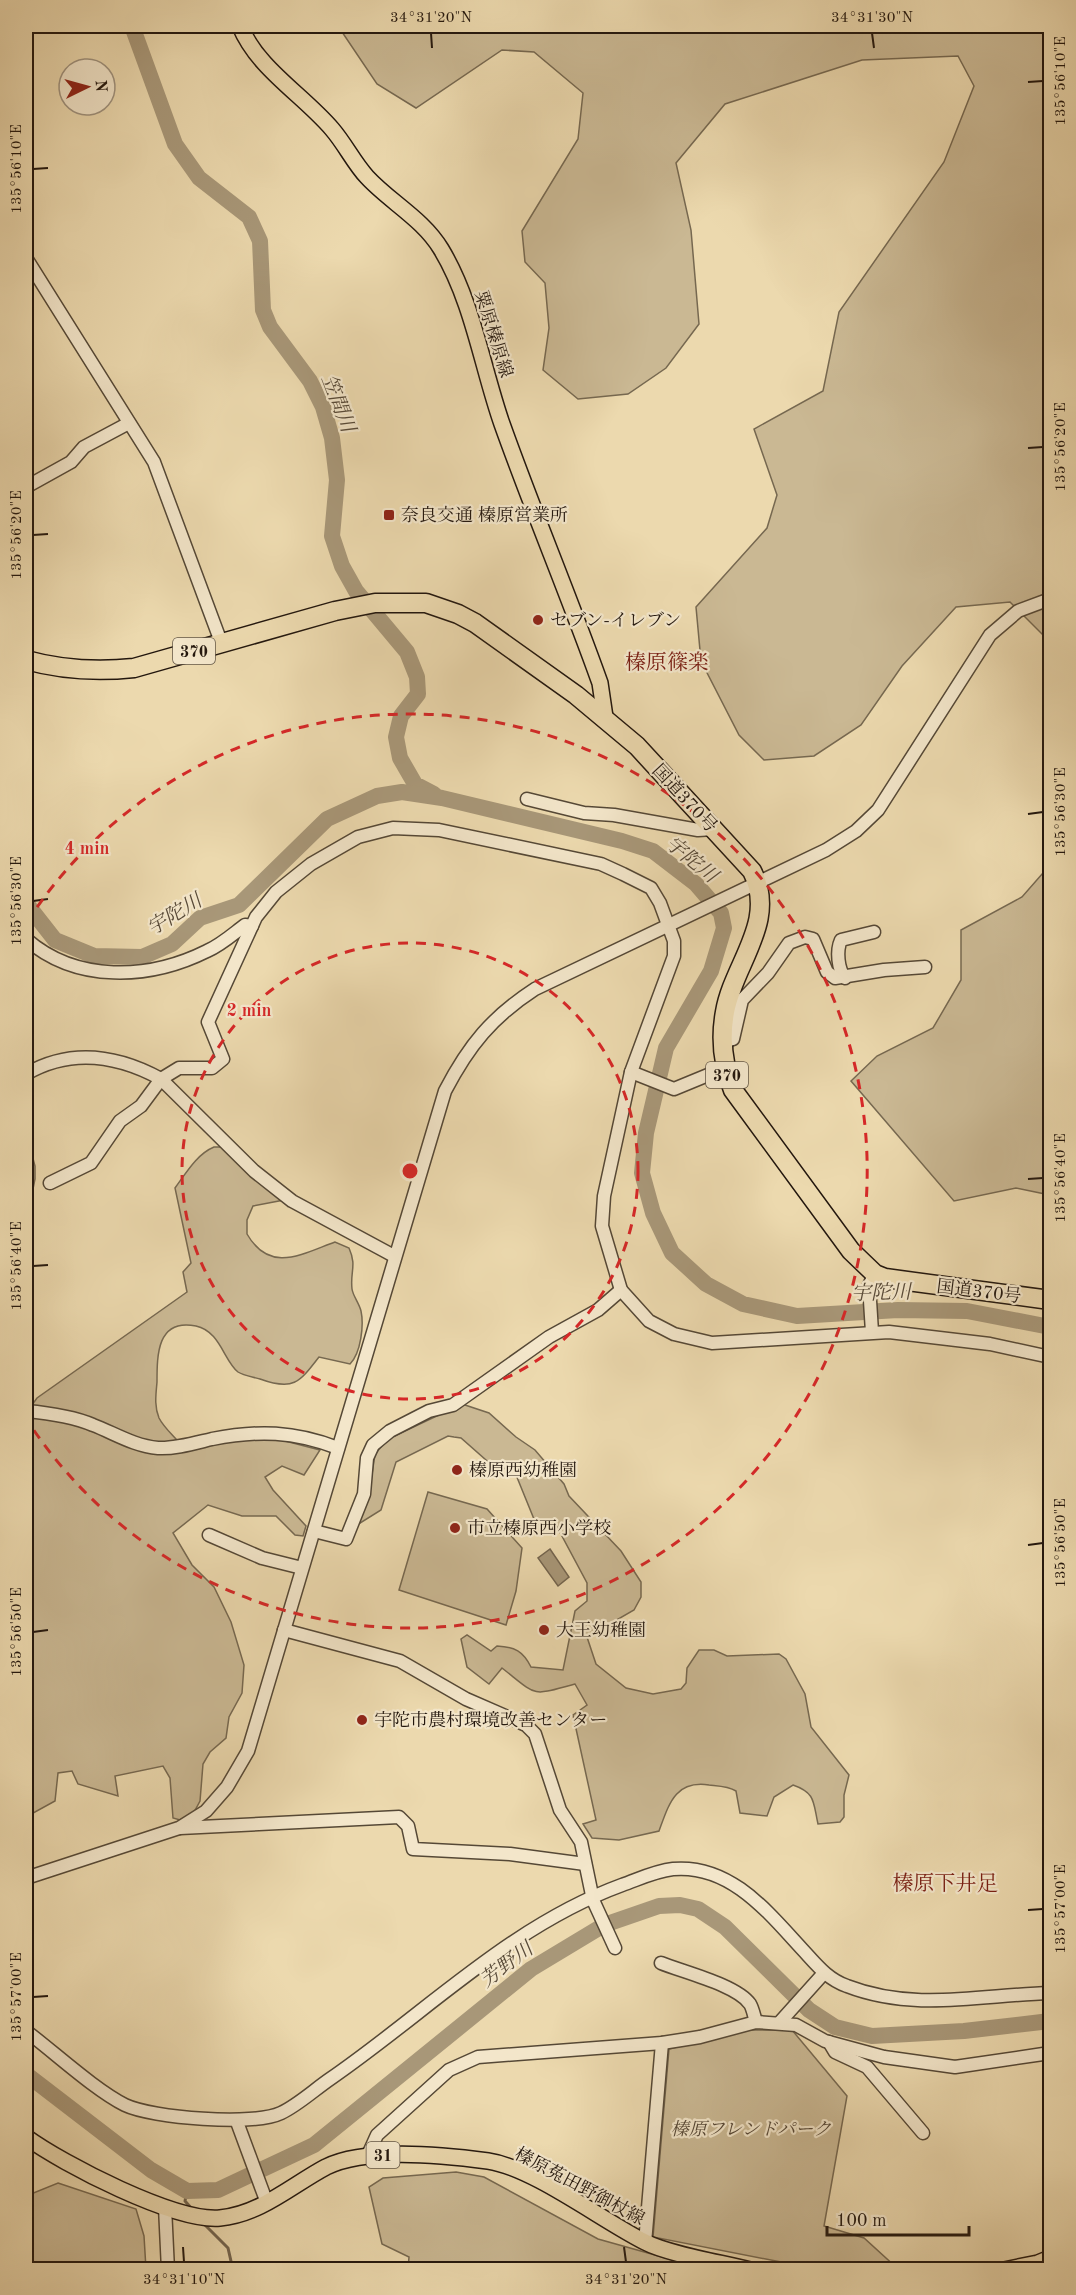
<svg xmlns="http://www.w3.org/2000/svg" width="1076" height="2295" font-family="'Old Standard TT','Noto Serif JP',serif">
<rect width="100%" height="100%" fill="#ecd9ae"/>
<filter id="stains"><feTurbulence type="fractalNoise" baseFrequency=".00333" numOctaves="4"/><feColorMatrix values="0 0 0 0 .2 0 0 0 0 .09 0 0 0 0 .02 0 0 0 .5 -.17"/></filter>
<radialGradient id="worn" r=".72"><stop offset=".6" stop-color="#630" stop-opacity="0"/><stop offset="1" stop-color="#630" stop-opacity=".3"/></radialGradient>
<g fill="#cab893" stroke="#766850" stroke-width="1.5">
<path d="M338 26H1050V642L1010 602 956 607 902 666 861 725 814 756 764 760 739 735 701 661 696 607 767 528 777 495 754 429 823 391 839 312 944 162 974 86 958 56 862 60 725 104 676 163 691 230 699 324 666 368 628 394 578 399 543 370 549 328 545 283 525 262 522 231 578 139 583 93 534 52 502 50 416 108 377 84Z"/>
<path d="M1050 865V1195L1016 1188 954 1201 851 1081 877 1056 933 1028 961 980V930L1022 897Z"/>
<path d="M214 1147H222L284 1200 253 1206 247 1220V1234C270 1274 302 1254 335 1242L349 1248C357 1266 350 1271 352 1289 353 1296 359 1303 361 1311 364 1325 361 1353 350 1364L319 1357C299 1383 293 1391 260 1379 254 1377 244 1376 238 1372 224 1361 220 1331 196 1326 157 1318 157 1355 157 1382 156 1394 154 1406 159 1418 164 1428 175 1437 182 1446L250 1432 320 1450 304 1475 282 1466 265 1477 273 1490 306 1526 303 1536 295 1535 276 1516H242L208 1505 173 1533 192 1565 214 1587 231 1622 244 1665 242 1693 229 1717 226 1738 210 1752 203 1764 200 1801 193 1814 180 1820 173 1818 170 1778 163 1766 115 1776 118 1796 78 1784 72 1771 58 1773 55 1801 26 1817V1423L29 1422V1409L37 1398 187 1292 183 1272 191 1263 175 1188C186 1173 197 1154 214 1147Z"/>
<path d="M26 1150 31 1151 35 1166V1179L26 1224Z"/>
<path d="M462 1404 489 1413 516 1437 535 1450 564 1484 569 1496 621 1551 641 1582V1597L634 1610 587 1637 596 1664 626 1688 653 1694 681 1689 686 1683 687 1668 699 1650H714L727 1656 779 1654 786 1659 805 1694 811 1727 849 1775 844 1795V1817L840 1822 818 1824C813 1802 816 1793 793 1785L774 1797 767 1816 740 1813 736 1791C728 1786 718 1786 709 1785 675 1780 669 1804 659 1831L619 1840 592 1838 583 1824 596 1820 573 1715 587 1705 575 1684C530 1696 539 1697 502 1668L489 1684 467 1667 461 1639 467 1635 491 1651 497 1646C515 1647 523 1651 531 1667L563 1670 575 1611 587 1601V1583L556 1525 536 1524 514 1470 494 1467 461 1438 454 1437 448 1436 396 1462 381 1510 357 1525 370 1488 375 1454 388 1439Z"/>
<path d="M428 1492 487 1509 522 1548 516 1591 506 1625 399 1590Z"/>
<path d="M744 2030H792L847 2096 824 2226 864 2238 898 2269H817L653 2237 669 2049Z"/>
<path d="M456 2172 484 2177 598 2239 705 2269H408L409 2257 382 2244 369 2187 383 2178Z"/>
<path d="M58 2183 136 2209 144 2236 146 2269H26V2196Z"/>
</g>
<path fill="#a89778" stroke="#73644e" stroke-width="1.5" d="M550 1549 569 1577 558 1586 538 1558Z"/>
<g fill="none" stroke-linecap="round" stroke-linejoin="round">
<g stroke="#73644e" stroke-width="3">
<path d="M187 2191 185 2201 192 2209"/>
<path d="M203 2223 228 2248 233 2270"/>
</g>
<g stroke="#a89778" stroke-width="16">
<path d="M132 26 175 144 199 178 249 217 260 241 263 310 270 327 310 381 323 407 332 438 337 480 332 536 342 566 356 591 407 652 417 677 418 694 401 716 396 737 400 758 415 784 434 794"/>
<path d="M26 903 55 940 94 956 142 957 172 944 200 918 239 905 327 819 377 796 402 792 442 798 622 841 653 851 696 884 721 913 724 928 711 971 666 1048 646 1133 642 1173 653 1213 672 1253 706 1284 743 1304 797 1316 898 1310 967 1311 1050 1327"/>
<path d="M26 2074 151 2170 187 2191 218 2190 314 2145 531 1969 604 1925 659 1906 680 1905 698 1909 725 1927 809 2010 835 2027 872 2036 964 2031 1050 2021"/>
</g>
<g stroke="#554836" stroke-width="15">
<g id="minor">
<path d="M26 258 154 462 221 642"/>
<path d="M26 487 71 462 84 447 129 423"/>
<path d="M527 799 584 813 614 815 698 830 714 829"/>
<path d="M26 939C76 983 149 980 207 951 221 945 233 934 245 925L252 926"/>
<path d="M845 978C838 969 836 951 841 940L874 932"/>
<path d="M722 1042 733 1039 742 1000 768 973 789 943 805 937 813 939 827 972 835 978 884 970 925 967"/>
<path d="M631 1072 674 1089 725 1068"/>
<path d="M26 1074C71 1048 117 1055 161 1079L254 1171 292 1201 394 1256"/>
<path d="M50 1183 91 1163 120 1121 141 1106 161 1079 179 1068H212L223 1059 208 1022 256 917 276 892 311 864 358 837 393 828 439 830 601 864 623 874 651 888 660 903 674 941V956L631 1072 604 1196 602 1226 621 1290 649 1321 674 1334 712 1343 889 1332 990 1344 1050 1357"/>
<path d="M872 1332 869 1285 875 1274"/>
<path d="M26 1411C48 1413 72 1416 93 1425 114 1433 134 1446 158 1448 175 1449 195 1443 212 1439 258 1430 294 1431 338 1448"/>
<path d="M314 1531 346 1539 364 1494 367 1458 373 1445 390 1431 429 1411 453 1405 549 1337 598 1310 621 1290"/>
<path d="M209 1535 262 1558 302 1568"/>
<path d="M284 1630 400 1661 466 1699 526 1725 535 1734 560 1810 581 1842 593 1900 615 1948"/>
<path d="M180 1828 399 1817 408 1826 413 1849 510 1854 585 1864"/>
<path d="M26 1878 179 1828 206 1811 227 1787 248 1751 445 1091C469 1045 492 1017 535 989L826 850 856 831 878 810 990 635 1018 611 1050 599"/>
<path d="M661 1963C683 1972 737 1985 750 2004 753 2009 754 2016 756 2022"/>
<path d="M780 2022 824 1973"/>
<path d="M26 2031C54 2052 95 2090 125 2105 152 2118 254 2126 281 2113 298 2105 314 2090 330 2079 426 2013 510 1926 622 1885 639 1879 655 1871 673 1869 730 1864 767 1911 802 1949 816 1964 827 1979 847 1986 914 2012 981 1995 1050 1993"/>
<path d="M829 2042 835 2052 867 2067 923 2133"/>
<path d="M237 2122 267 2203"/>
<path d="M368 2155 377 2135 449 2070 478 2057 662 2043 700 2037 756 2022 796 2025 825 2041 884 2057 955 2067 1050 2053"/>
<path d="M165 2207 168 2270"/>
<path d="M645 2243 662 2043"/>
</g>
</g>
<g stroke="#23170e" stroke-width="18">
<g id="major">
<path d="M240 26C258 69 302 94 332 129 345 144 354 163 367 177 390 202 423 219 441 249 473 302 482 367 502 424 533 511 569 596 600 683L605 717"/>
<path d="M26 2137C63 2164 175 2222 220 2218 261 2214 292 2185 326 2167 366 2147 444 2155 488 2161 534 2168 601 2220 645 2242 668 2254 723 2263 750 2270"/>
<path d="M1004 2270 1038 2263 1050 2258"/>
</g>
</g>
<g stroke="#23170e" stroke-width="21">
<path id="highway" d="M26 660C62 670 96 672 134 668L335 611 375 603H426L458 614 475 623 576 695 637 746 752 871C778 922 733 964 725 1012 720 1039 723 1065 733 1090L851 1251 875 1274 885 1278 1050 1300"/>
</g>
<use href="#minor" stroke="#f3e6ca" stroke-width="12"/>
<use href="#major" stroke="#ecd9ae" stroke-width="15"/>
<use href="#highway" stroke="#ecd9ae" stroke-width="18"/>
</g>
<path fill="none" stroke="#23170e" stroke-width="2" d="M431 33 432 48M872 33 874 48M1028 82 1043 81M33 169 48 168M1028 448 1043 447M33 535 48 534M1028 814 1043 812M33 901 48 899M1028 1179 1043 1178M33 1266 48 1265M1028 1545 1043 1543M33 1632 48 1630M1028 1910 1043 1909M33 1997 48 1996M183 2247 184 2262M624 2247 626 2262"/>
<g fill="none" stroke="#d62828" stroke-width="3" stroke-dasharray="10 8">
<circle cx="410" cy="1171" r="228"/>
<path d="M27 922A457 457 0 1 1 27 1420"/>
</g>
<g fill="#8f2418" stroke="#f3e6ca" stroke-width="2">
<rect x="383" y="509" width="12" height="12" rx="3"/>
<circle cx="538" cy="620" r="6"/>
<circle cx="457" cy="1470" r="6"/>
<circle cx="455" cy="1528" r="6"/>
<circle cx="544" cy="1630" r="6"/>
<circle cx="362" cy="1720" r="6"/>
</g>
<g text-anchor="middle" stroke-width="4.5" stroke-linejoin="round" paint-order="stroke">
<g fill="#f3e6ca" stroke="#615546" stroke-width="1.5">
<rect x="173" y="638" width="42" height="26" rx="4.5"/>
<rect x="706" y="1062" width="42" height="26" rx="4.5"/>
<rect x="366.5" y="2142" width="33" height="26" rx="4.5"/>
</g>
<g font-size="16" font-weight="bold" fill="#23170e">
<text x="194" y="657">370</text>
<text x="727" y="1081">370</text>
<text x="383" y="2161">31</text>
</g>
<g font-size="18" fill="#23170e" stroke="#f3e6ca">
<text transform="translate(494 334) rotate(73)" y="6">粟原榛原線</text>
<text transform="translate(685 798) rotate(47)" y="6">国道370号</text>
<text transform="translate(979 1291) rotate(7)" y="6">国道370号</text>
<text transform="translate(580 2186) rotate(28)" y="6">榛原菟田野御杖線</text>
</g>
<g font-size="18" fill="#23170e" stroke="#f3e6ca" text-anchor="start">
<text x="401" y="521">奈良交通 榛原営業所</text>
<text x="550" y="626">セブン-イレブン</text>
<text x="469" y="1476">榛原西幼稚園</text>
<text x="467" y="1534">市立榛原西小学校</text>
<text x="556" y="1636">大王幼稚園</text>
<text x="374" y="1726">宇陀市農村環境改善センター</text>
</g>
<g font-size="18" font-style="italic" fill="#554736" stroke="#f3e6ca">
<text x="751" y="2135">榛原フレンドパーク</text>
</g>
<g font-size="20" font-style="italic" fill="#584a38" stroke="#f3e6ca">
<text transform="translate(339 403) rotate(69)" y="7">笠間川</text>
<text transform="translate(692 859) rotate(39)" y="7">宇陀川</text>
<text transform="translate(174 914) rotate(-32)" y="7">宇陀川</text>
<text transform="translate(881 1292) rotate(-2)" y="7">宇陀川</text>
<text transform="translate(506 1964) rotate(-37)" y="7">芳野川</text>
</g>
<g font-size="21" fill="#7a1f14" stroke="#f3e6ca">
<text x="667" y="669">榛原篠楽</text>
<text x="945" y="1890">榛原下井足</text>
</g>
</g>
<circle cx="410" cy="1171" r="9" fill="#d62828" stroke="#f3e6ca" stroke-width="3"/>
<g font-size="18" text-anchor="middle" font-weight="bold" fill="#d62828" stroke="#f3e6ca" stroke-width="4.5" stroke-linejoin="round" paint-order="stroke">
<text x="87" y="854">4 min</text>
<text x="249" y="1016">2 min</text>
</g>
<rect width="1076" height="2295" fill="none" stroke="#ecd9ae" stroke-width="66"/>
<g transform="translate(87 87) rotate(85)"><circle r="28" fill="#f3e6ca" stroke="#a0937f" stroke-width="1.5"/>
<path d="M0-4.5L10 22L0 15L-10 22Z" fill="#8f2418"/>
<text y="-9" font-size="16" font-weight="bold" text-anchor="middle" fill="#23170e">N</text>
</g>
<path d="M827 2226v9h142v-9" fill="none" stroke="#23170e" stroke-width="3"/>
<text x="836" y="2226" font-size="18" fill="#23170e" stroke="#f3e6ca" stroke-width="4.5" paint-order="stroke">100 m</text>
<rect x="33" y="33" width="1010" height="2229" fill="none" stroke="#23170e" stroke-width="2"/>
<g font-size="15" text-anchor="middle" fill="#23170e">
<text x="431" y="22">34°31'20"N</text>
<text x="872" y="22">34°31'30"N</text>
<text transform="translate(1060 81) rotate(-90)" y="5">135°56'10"E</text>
<text transform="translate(16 169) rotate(-90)" y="5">135°56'10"E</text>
<text transform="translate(1060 447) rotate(-90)" y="5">135°56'20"E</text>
<text transform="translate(16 535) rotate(-90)" y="5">135°56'20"E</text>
<text transform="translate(1060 812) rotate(-90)" y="5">135°56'30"E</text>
<text transform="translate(16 901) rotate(-90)" y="5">135°56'30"E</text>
<text transform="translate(1060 1178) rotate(-90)" y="5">135°56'40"E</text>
<text transform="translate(16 1266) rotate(-90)" y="5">135°56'40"E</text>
<text transform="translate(1060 1543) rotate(-90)" y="5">135°56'50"E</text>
<text transform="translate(16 1632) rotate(-90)" y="5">135°56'50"E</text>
<text transform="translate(1060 1909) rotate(-90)" y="5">135°57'00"E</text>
<text transform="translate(16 1997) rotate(-90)" y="5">135°57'00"E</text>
<text x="184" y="2284">34°31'10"N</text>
<text x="626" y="2284">34°31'20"N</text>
</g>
<rect width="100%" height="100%" filter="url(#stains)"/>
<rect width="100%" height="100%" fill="url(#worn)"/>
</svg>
